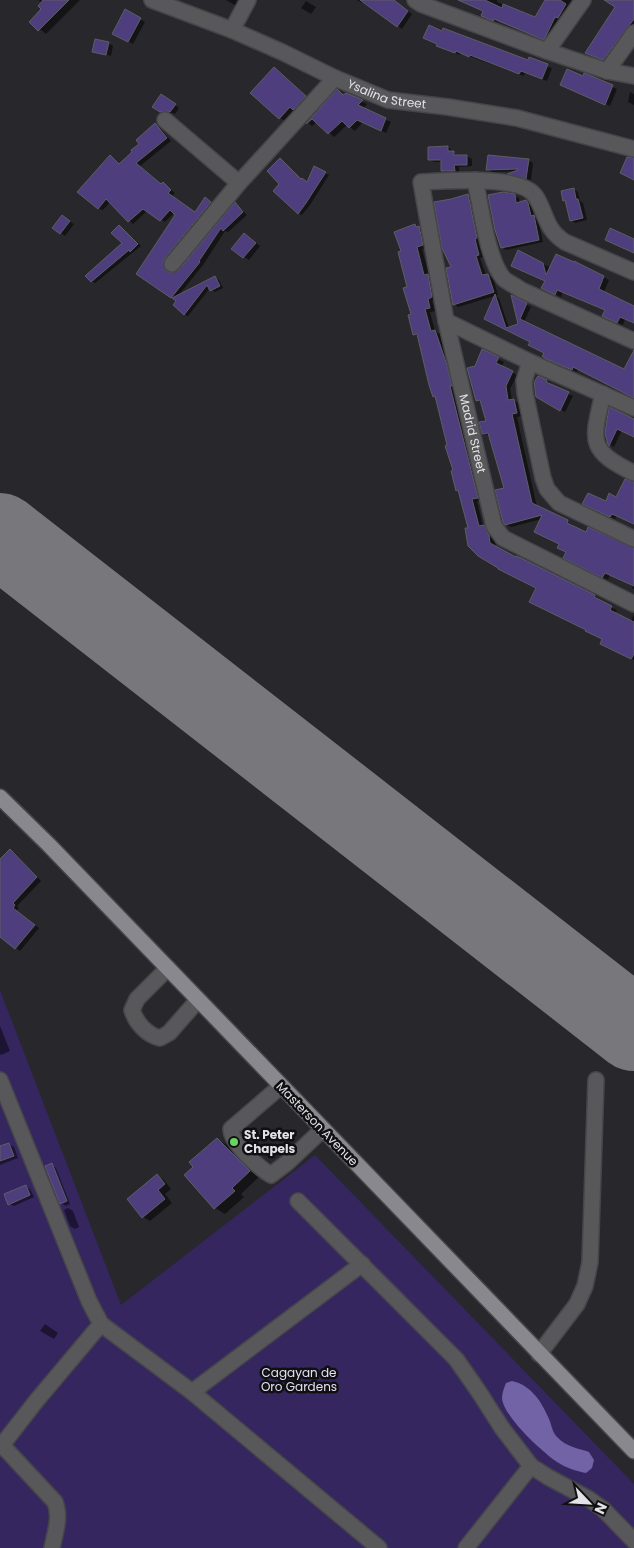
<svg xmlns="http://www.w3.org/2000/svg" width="634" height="1548" font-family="Poppins,sans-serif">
<rect width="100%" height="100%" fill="#27272c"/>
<path fill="#36265f" d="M0 990 121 1305 315 1155 634 1484V1548H0Z"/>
<path fill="#7262a6" d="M512 1381C531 1385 542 1402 549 1419 552 1426 552 1432 557 1437 566 1447 578 1448 589 1452L594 1460 592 1468 586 1473C576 1471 566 1468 557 1462 542 1452 503 1416 502 1398 502 1393 504 1388 506 1383Z"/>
<g fill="#0007">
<path d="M39 0H80L46 34 31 22 43 9Z"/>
<path d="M226 0H245L240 8Z"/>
<path d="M357 0H393L412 14 402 29 363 1 362 3Z"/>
<path d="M468 0H497V2L536 19 547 0H574L563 19 560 18 548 41 499 21 498 22 487 18 485 11Z"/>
<path d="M607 0H634V28L608 62 591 55 617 6Z"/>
<path d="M306 1 316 7 311 14 301 8Z"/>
<path d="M126 11 145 22 133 44 114 33Z"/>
<path d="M108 43 113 46 111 56 94 51Z"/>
<path d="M438 46 528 61 552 68 547 81 525 73 524 76 460 53V55Z"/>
<path d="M274 69 281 73 312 101 287 122 280 118Z"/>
<path d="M585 75 617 89 610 106 567 87 584 77Z"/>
<path d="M338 91 345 96 346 94 367 104 363 109 391 122 386 133 363 122 355 131 347 125 334 137 317 122 312 126 308 123Z"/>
<path d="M630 92 634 94V105L628 102Z"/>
<path d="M166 98 179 108 175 114 172 113 166 114 161 111Z"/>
<path d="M155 124 159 127 171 141 140 166 162 185 167 187 175 193 172 196 196 213 205 199 215 205 167 266 170 274 180 271 235 204 247 215 228 232 225 231 203 265 178 296 215 278 219 280 223 288 215 292 210 288 188 316 184 314 178 301 137 274 177 215 174 213 165 222 148 210 133 224 110 202 103 210 98 208 114 159 120 165 141 144Z"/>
<path d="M448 147 458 156H467L472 159V166L459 167V173H447L442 171V162H434L430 159Z"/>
<path d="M528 160 533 163 531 180 513 176 517 171 492 172 488 169Z"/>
<path d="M315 168 329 175 310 205 302 215 298 213 302 180 308 183Z"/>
<path d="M574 189 578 192 580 201 583 203 587 220 575 223 571 220 567 201 564 200Z"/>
<path d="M468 195 473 198 481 241H479L483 257 480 258 486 275 493 278 498 295 458 307 454 304 453 268Z"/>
<path d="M514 196 519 198 520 203 526 202 532 206 534 217 538 219 543 242 506 250 502 247Z"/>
<path d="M66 219 74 224 65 236 54 228Z"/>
<path d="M415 225 425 231 428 248 422 249 429 275 433 278 437 300 432 301 435 311 430 312 435 331 440 334 452 369 482 500 477 501 483 526 489 529 494 539 496 547 594 596 599 599V601L617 610 615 614 630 622 634 615V660L607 646 604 639 537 588 470 529 460 492 457 490 455 471 436 397 434 396 419 337 414 334 402 252Z"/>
<path d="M120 227 141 246 95 283 91 281 124 243Z"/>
<path d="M249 237 260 246 249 260 233 249Z"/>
<path d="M543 264 549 267V271L593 272 609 280 604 292 634 307V323L625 319 623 325 609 319 606 310 563 292 561 297 548 291Z"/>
<path d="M496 296 499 298 509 328 519 325 513 297 531 307 524 322 625 371 634 355V397L578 369 577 372 552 361 546 352 531 342 485 319Z"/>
<path d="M483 351 504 362 501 367 517 375 510 389 512 400 519 403 522 416 517 417 537 507 573 525 572 527 586 534 634 549V589L632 588 633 585 610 574 608 580 570 560 568 552 542 519 511 527 506 524V489L490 436 483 433 487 422 482 402 478 400 476 367Z"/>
<path d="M546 381 551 383 550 385 573 396 565 412 537 397Z"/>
<path d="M634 421V436L622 430 614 447 609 444 606 433Z"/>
<path d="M634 484V523L617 515 615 519 589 506 606 503 617 498Z"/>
<path d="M10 850 15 853 41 881 17 906 19 908 16 911 39 928 20 951 0 935V861Z"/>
<path d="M0 1026 10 1051 1 1055 0 1054Z"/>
<path d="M217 1139 227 1145 259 1177 241 1194 244 1197 225 1214 215 1208 186 1175 195 1167Z"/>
<path d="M9 1144 14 1147 18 1158 0 1165V1148Z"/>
<path d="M52 1165 56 1168 70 1204 66 1206 61 1203Z"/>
<path d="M157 1176 164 1180 171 1189 165 1194 172 1203 150 1221 143 1217Z"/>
<path d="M26 1186 30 1189 34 1197 14 1206 9 1204Z"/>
<path d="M68 1208 73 1211 79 1227 75 1229 70 1226 64 1210Z"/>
<path d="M45 1324 58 1333 54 1339 40 1331Z"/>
</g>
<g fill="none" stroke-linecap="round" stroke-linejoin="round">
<path stroke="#78787c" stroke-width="84" d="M0 535 634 1029"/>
</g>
<g fill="#4e3e7e" stroke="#5e5d64">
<path d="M43 0H69L38 31 29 22 41 9 38 6Z"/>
<path d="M360 0H394L408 11 397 27Z"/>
<path d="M458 0H485L502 8 503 4 535 17 545 0H560L566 4 558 18 555 17 544 40 494 19 493 21 484 17 481 16 483 11Z"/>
<path d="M604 0H634V19L603 60 585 53 615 7Z"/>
<path d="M125 9 141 18 128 42 112 34Z"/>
<path d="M429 25 442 31 443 28 528 60 529 57 548 64 542 79 521 71 519 74 470 55 469 57 456 51 455 53 436 46 437 44 423 38Z"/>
<path d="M95 39 109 42 106 55 92 52Z"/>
<path d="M274 67 306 96 293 110 290 107 279 119 250 93Z"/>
<path d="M567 69 583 76 584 73 589 75 613 85 605 105 560 85Z"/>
<path d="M337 89 343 95 346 93 363 100 358 105 386 118 381 131 357 120 349 128 342 121 328 134 312 119 306 124Z"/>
<path d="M161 94 176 104 170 112 166 111 160 112 152 107Z"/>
<path d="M155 123 167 138 136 163 161 184 163 182 171 190 168 193 195 212 205 197 211 202 165 258 163 263 166 271 171 273 179 270 235 202 243 212 223 231 221 228 199 261 200 262 171 298 136 274 175 215 170 210 160 221 143 209 128 222 106 199 98 209 77 192 110 155 119 164 132 152 131 150 139 144 136 140Z"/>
<path d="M448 146V151H454V155H467V165H454L455 171H441V160H428V147Z"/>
<path d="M488 155 529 159 526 179 507 174 518 170V169L486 170Z"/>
<path d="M627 157 634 158V180L620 173Z"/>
<path d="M280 158 301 179 302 178 307 182 314 166 326 172 306 203 298 214 273 191 279 184 267 171Z"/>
<path d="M574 188 576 199H578L583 218 570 221 565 200 563 201 561 191Z"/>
<path d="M503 192 515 194 516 203 526 200 528 203 531 216 534 215 539 240 501 248 495 230 488 195Z"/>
<path d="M468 194 477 238 475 239 479 255 476 256 482 275 488 274 494 292 453 305 446 268 451 267 442 248 434 202 451 199Z"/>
<path d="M62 215 70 221 60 234 52 228Z"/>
<path d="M415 224 416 227 419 226 423 245 417 247 424 275 428 274 432 297 428 299 430 308 425 309 431 331 435 330 447 365 452 386H450L478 498 472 499 479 526 484 525 489 535 490 543 516 557V556L521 558 595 595 594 597 612 606 610 610 634 622V654L631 659 600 644 602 639 585 631 586 630 529 602 536 588 498 569V568L478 556 468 546 465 528H468L458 490 456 491 451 471 453 470 445 446 447 445 435 396 433 397 429 385 417 334 413 335 408 315 411 314 403 288 407 287 398 252 401 251 394 232Z"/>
<path d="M119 225 138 244 130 252 129 250 91 282 85 276 122 243 111 233Z"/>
<path d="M610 228 634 239V253L605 240Z"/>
<path d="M244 233 256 243 243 258 231 249Z"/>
<path d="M518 250 543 263 546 275 556 254 574 262V261L604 276 599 289 634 306V323L620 317 617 323 602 316 605 310 557 290 555 295 541 288 545 281 511 266Z"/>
<path d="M215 276 220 286 210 291 207 285 184 315 173 305 176 301 172 298Z"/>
<path d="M495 294 506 328 518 324 511 295 527 303 520 319 624 369 634 350V398L573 367 572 370 546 359 542 356 544 353 528 345 530 342 484 319Z"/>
<path d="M482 349 499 357 496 363 513 371 506 386 508 400 514 399 517 413 512 414 532 503 568 520 567 523 586 532 588 527 634 548V586L605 573 602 578 563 558 566 552 557 548 559 544 534 532 542 515 505 525 503 522 495 490 504 488 488 433 482 434 479 422 486 421 480 400 476 401 467 368 475 366Z"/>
<path d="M538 376 547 380 546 382 569 392 560 411 536 397 534 382Z"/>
<path d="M609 407 634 419V437L617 429 609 446 608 445 605 433Z"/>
<path d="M625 479 634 482V524L612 514 610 517 582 504 588 493 606 501 609 493 616 497Z"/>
<path d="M10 849 37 877 13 903 15 905 13 908 35 925 15 949 0 937V859Z"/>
<path d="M217 1138 250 1171 232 1188 235 1191 214 1209 184 1175 193 1167 189 1162Z"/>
<path d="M9 1143 14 1156 0 1161V1146Z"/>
<path d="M52 1163 67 1201 60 1204 45 1166Z"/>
<path d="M157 1174 165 1184 158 1190 165 1199 142 1218 127 1199Z"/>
<path d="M26 1185 30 1195 8 1205 4 1194Z"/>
</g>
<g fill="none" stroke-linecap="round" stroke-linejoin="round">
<g stroke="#45454a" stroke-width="18">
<g id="minor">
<path id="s1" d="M152 0 232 30 282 52 335 78 388 100 448 107 517 118 634 149"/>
<path d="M415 0 421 4 547 51 607 71 634 76"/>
<path d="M232 30 248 0"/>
<path d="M547 51 583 0"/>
<path d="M607 71 634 33"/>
<path d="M165 120 239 183"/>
<path d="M475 180C481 206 487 260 504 279 509 283 516 286 521 290L634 341"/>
<path d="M172 264 239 183 335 78"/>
<path id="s2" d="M634 272 565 242C545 229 547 215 536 197 523 174 446 181 421 182L446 321 494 526 503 538 634 604"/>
<path d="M446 321 530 362 634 408"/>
<path d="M530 362 524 381 525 393 543 478 547 489 559 503 634 539"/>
<path d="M603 394C592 441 587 450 634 473"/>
<path d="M168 968 137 999 132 1010C136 1023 147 1035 160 1038L169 1033 198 1000"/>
<path d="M0 1080 89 1301 101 1324 192 1392 379 1548"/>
<path d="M281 1086 231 1129C231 1143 259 1168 271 1175L288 1162 323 1129"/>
<path d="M298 1201 456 1359 479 1392 502 1428 531 1466 548 1477 589 1499 603 1509 634 1541"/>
<path d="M539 1354 577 1304 585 1286 590 1262 596 1080"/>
<path d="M192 1392 362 1264"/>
<path d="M0 1443 55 1502C61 1517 55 1533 52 1548"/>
<path d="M2 1445 37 1400 101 1324"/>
<path d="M466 1548 531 1466"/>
</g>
</g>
<g stroke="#45454a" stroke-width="18">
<path id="major" d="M0 797 49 845 634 1451"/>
</g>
<use href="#minor" stroke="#58585b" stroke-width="15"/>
<use href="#major" stroke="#89888e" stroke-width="15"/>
</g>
<circle fill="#69d464" stroke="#101012" stroke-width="2" cx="234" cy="1142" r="5"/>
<g text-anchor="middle" stroke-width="5" stroke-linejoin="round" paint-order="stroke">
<g font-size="12" fill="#e3e2e6" stroke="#101012">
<text dy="4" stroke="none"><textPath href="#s1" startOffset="254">Ysalina Street</textPath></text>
<text dy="4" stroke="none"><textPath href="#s2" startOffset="506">Madrid Street</textPath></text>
<text transform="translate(317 1124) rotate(46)" y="4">Masterson Avenue</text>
</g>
<g font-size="12" font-weight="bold" fill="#e3e2e6" stroke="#101012" text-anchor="start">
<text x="244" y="1139">St. Peter<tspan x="244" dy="14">Chapels</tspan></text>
</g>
<g font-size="12" fill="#e4e1f5" stroke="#101012">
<text x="299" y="1377">Cagayan de<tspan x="299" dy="14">Oro Gardens</tspan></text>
</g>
</g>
<g transform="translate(589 1503) rotate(115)" stroke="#101012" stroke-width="4" paint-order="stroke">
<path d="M0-4L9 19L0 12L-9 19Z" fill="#e3e2e6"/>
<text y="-8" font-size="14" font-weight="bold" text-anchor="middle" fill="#e3e2e6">N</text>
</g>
</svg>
